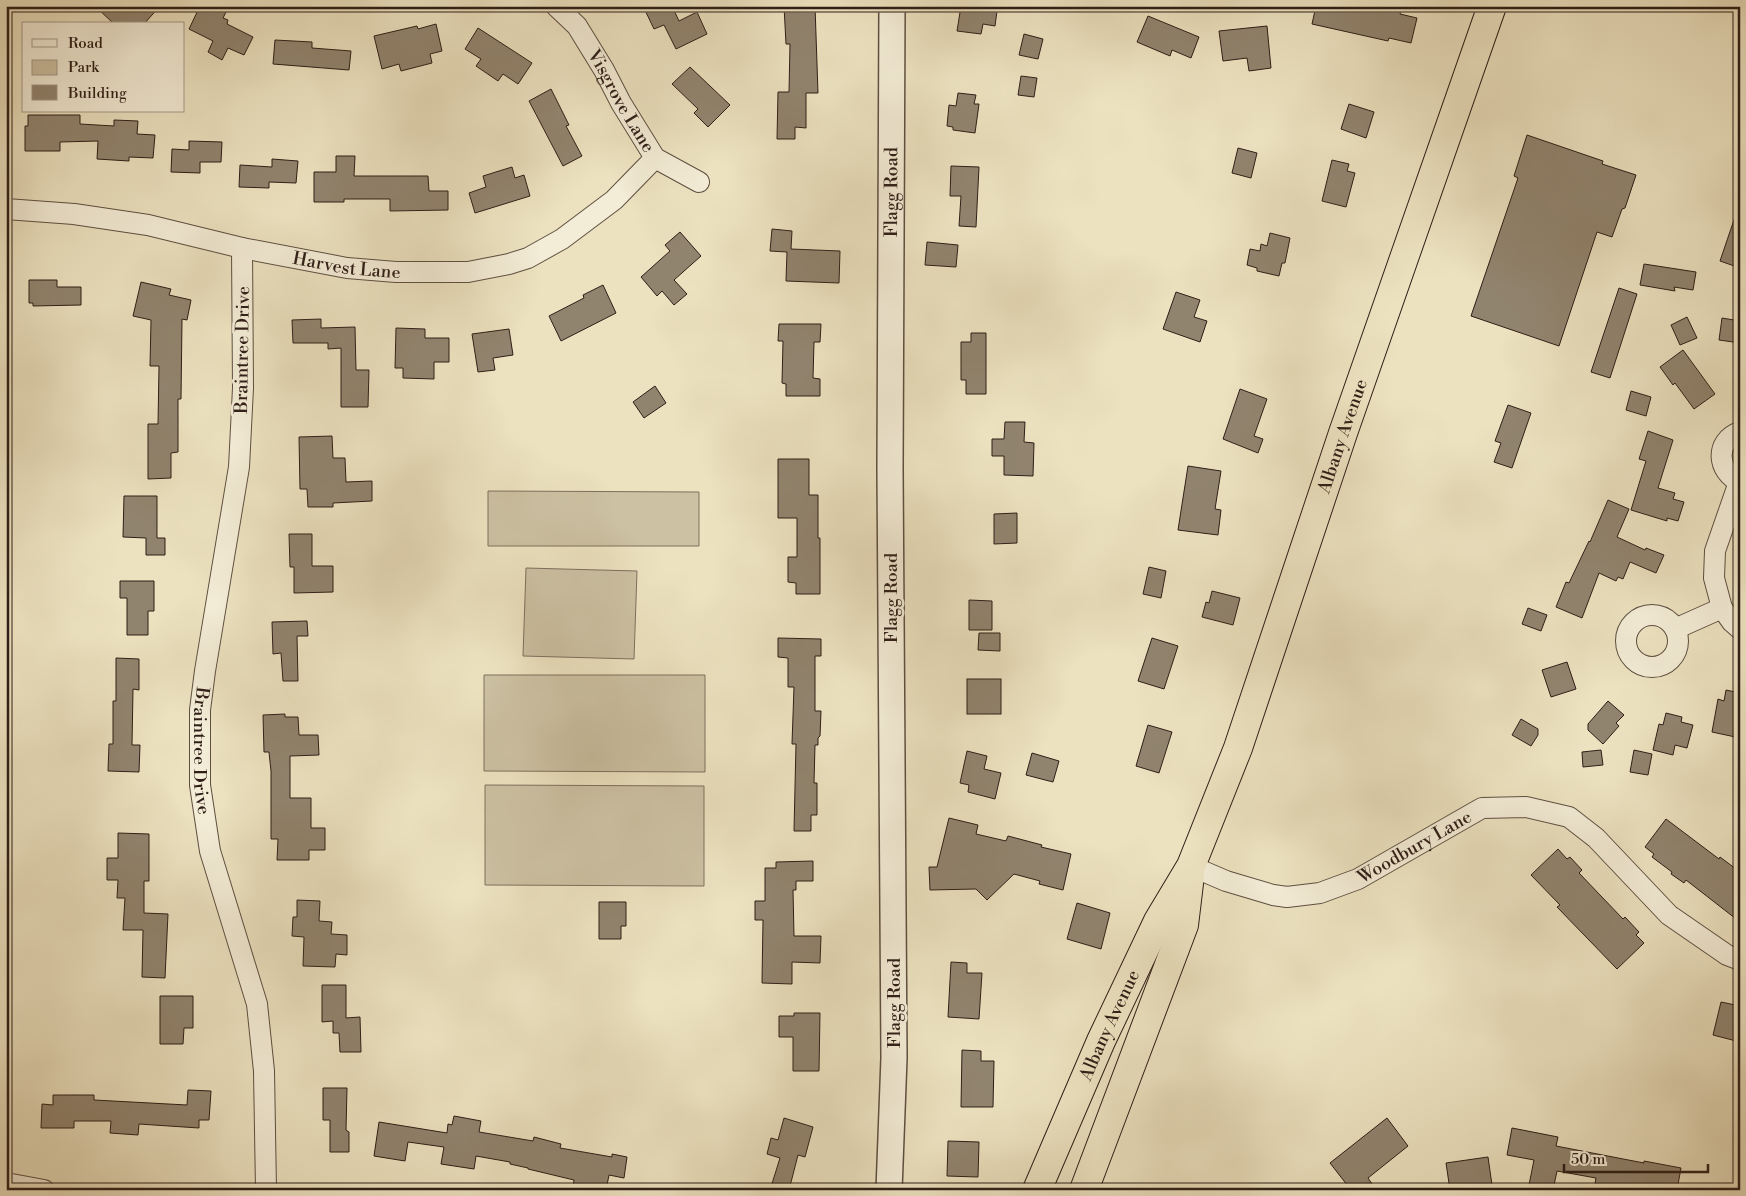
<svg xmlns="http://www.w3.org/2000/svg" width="1746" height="1196" font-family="'Libre Bodoni',serif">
<rect width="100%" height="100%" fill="#ece2c0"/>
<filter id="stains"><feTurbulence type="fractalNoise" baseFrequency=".004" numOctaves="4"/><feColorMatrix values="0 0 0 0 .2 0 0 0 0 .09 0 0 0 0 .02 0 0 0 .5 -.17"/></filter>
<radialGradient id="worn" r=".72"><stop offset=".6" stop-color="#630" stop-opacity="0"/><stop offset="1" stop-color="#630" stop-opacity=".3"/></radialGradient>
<g fill="#ccc1a3" stroke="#7e705d">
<path d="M488 491 699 492V546H488Z"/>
<path d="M526 568 637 571 634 659 523 656Z"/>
<path d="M484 675H705V772L484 771Z"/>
<path d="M485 785 704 786V886L485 885Z"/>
</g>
<g fill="#91846f" stroke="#2f1e17">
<path d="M95 6H160L144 24H114Z"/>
<path d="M200 6H214L226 12 223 18 228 20 227 24 253 37 244 55 228 48 222 60 208 52 213 41 189 29Z"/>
<path d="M643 6H672L679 21 697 12 707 34 676 49 664 25 654 29Z"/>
<path d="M784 6H815L818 93H806V128L795 127V139H777L778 92H789L790 44H786Z"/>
<path d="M961 6H987L986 10 997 11 995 26 983 24 981 34 957 31Z"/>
<path d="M1316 6H1381L1401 11 1400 14 1417 18 1411 43 1389 38 1388 41 1312 24Z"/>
<path d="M1148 16 1199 37 1191 58 1172 50 1170 56 1137 42Z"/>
<path d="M436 24 442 51 430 54 432 63 401 71 399 64 382 69 374 36 417 26 418 29Z"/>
<path d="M1267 26 1271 68 1249 71 1247 58 1223 61 1219 31Z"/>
<path d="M478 28 532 63 518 84 503 74 498 81 476 66 481 59 465 49Z"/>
<path d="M1024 34 1043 39 1038 59 1019 55Z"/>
<path d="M275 40 312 42V48L351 51 349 70 273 64Z"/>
<path d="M690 67 730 105 708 127 694 113 698 109 672 84Z"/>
<path d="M1021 76 1037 78 1034 97 1018 95Z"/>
<path d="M551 89 569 125 566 126 582 156 563 166 529 101Z"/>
<path d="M958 93 976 95 974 104H979L975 133 953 130V127L947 126 949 105 956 106Z"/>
<path d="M1349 104 1374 112 1366 138 1341 129Z"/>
<path d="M28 115H80V124L114 126V120L138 121 137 134 155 135 153 158 129 157V161L97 159 98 141 60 142V151H25V126H28Z"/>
<path d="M1527 135 1603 161 1602 164 1636 175 1625 208 1622 209 1612 237 1597 232 1559 346 1471 316 1518 178 1514 176Z"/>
<path d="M189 141 222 142 221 162H200V173L171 172 172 149 189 150Z"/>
<path d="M1238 148 1257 153 1251 178 1232 173Z"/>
<path d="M336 156H355L354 176H428L429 191H448V210L390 211V199H344V202H314V172H336Z"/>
<path d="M272 159 298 161 296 183 269 182V188L239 187 240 165 272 167Z"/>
<path d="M1332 160 1349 164 1347 171 1355 173 1346 207 1322 201Z"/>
<path d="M951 166 979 167 976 227 959 226 961 196H950Z"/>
<path d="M512 167 515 178 524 175 530 196 475 213 469 193 486 187 483 176Z"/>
<path d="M1737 211H1740V268L1720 261Z"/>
<path d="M772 229 792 231 791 249 840 251 839 283 786 281 787 252 770 251Z"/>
<path d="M680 232 701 256 674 280 687 294 674 305 662 291 657 296 641 277 670 251 665 245Z"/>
<path d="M1270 233 1290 238 1285 263H1282L1279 276 1257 271V268L1247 265 1250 249 1260 251 1261 244 1267 246Z"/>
<path d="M927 242 958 245 956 267 925 265Z"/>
<path d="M1644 264 1696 272 1693 290 1674 287 1675 291 1640 285Z"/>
<path d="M29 280H57V287H81V305L33 306V303H29Z"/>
<path d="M141 282 171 289 169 295 191 300 187 320 182 319 181 399H178V452L171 453V478L148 479V424H158L159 366H150L151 320 133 316Z"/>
<path d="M603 285 616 313 561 341 549 316 584 298 583 295Z"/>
<path d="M1619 288 1637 294 1610 378 1591 372Z"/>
<path d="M1176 292 1200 300 1194 317 1207 321 1200 342 1163 329Z"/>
<path d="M1687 317 1697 338 1680 345 1671 325Z"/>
<path d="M1722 318 1740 321V343L1719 340Z"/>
<path d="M321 319V328L355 327 356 370H369L368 407H341V348L328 349V343H293L292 320Z"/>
<path d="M779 324H821L820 342H814L813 378 820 379V396H786V384L782 383 783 341H778Z"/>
<path d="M396 328 425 329V338H449V362H434V379L403 378V368H395Z"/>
<path d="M509 329 513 355 493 358 495 370 478 372 472 334Z"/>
<path d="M971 333H986V394H966V380H961V342H971Z"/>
<path d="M1683 350 1715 394 1694 409 1675 383 1673 385 1660 367Z"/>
<path d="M655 386 666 403 644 418 633 402Z"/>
<path d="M1240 389 1267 399 1254 436 1263 439 1258 453 1223 439Z"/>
<path d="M1631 391 1651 397 1646 416 1626 410Z"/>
<path d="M1508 405 1531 413 1512 468 1494 462 1501 443 1495 441Z"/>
<path d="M1005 422H1025L1024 442 1034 443 1033 476 1004 475V456H992V439H1004Z"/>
<path d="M1648 431 1673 440 1658 488 1675 493 1673 499 1684 502 1678 521 1667 518V521L1631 510 1646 461 1639 459Z"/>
<path d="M332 436 333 458H345L346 482 372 481V501L333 503V507H308L307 489H300L299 437Z"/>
<path d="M778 459H809V495H818V538H820V594H796V583L788 582V557H797V518H778Z"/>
<path d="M1188 466 1221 471 1215 509 1221 510 1218 535 1178 530Z"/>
<path d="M124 496H157V538H165V555H146V538L123 537Z"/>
<path d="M1608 500 1629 509 1617 537 1645 550 1646 548 1664 555 1656 573 1630 562 1623 579 1618 577 1616 581 1599 573 1582 618 1556 607 1566 582 1569 583 1589 541 1590 542Z"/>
<path d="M1017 513V543L994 544V514Z"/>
<path d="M289 534H312V566H333V592L294 593V567H290Z"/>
<path d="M1149 567 1166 571 1161 598 1143 594Z"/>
<path d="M120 581H154V611H148V635H127V598H120Z"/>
<path d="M1212 591 1240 598 1233 625 1202 617 1206 602 1209 603Z"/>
<path d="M969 600 992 601V630H969Z"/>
<path d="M1528 608 1547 615 1541 631 1522 624Z"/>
<path d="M307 621 308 636H297L298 681H283L281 653 273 654 272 622Z"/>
<path d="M979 633H1000V651L978 650Z"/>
<path d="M778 638 821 639V656H815V711H821L820 736 818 738V745H815L814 783H817V815H811V831H794L796 744H792L794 687H788V658L778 657Z"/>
<path d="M1152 638 1178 646 1164 689 1138 681Z"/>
<path d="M116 658 139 659V690L133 689 132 745H140L139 772 108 771 109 744H113V701H116Z"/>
<path d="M1567 662 1576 689 1551 697 1542 670Z"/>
<rect x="967" y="679" width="34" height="35"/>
<path d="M1726 690 1740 693V738L1712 732 1718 699 1724 701Z"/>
<path d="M1608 701 1624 715 1616 723 1619 726 1603 744 1588 730V724Z"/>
<path d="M1666 713 1682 717 1681 722 1693 725 1687 748 1675 745 1673 755 1653 750 1659 724 1663 725Z"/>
<path d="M285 714V717H298L299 735H318L319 755 290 756V798H311V828H325V850H309V860H277L278 839H271V771L269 752H264L263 715Z"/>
<path d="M1521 719 1538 729V735L1531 746 1512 735Z"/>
<path d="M1148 725 1172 732 1159 773 1136 766Z"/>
<path d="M1601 750 1603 765 1583 767 1582 752Z"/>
<path d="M1634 750 1652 754 1648 775 1630 772Z"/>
<path d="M967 751 987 756 984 769 1001 773 995 799 968 792 969 785 960 783Z"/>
<path d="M1032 753 1059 761 1053 782 1026 775Z"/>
<path d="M949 818 978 825 976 834 1006 841 1008 836 1042 845 1041 847 1071 854 1063 890 1039 884 1040 881 1014 874 987 900 976 889 930 890 929 867H937Z"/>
<path d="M1666 819 1719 859 1720 857 1740 872V922L1686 880 1684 883 1671 874 1672 872 1652 857 1654 854 1645 847Z"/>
<path d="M118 833 149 834V881H144V913L168 914 165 978 142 977 143 930H123L125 898H117L118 880H107V858H118Z"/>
<path d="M1558 849 1567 859 1570 857 1582 870 1579 873 1623 919 1625 917 1639 932 1636 935 1644 943 1617 969 1557 907 1560 905 1531 875Z"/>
<path d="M813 861V881H796V890H793L794 936H821L820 963 792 962V984L762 983 763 920H755V901H765V868H776V862Z"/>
<path d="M297 900 320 901 319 921 332 922 331 934 347 935V955L336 954 335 967 303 966 304 937 292 936 293 917H297Z"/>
<path d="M599 902H626V926H621V939H599Z"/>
<path d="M1077 903 1110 913 1101 949 1067 939Z"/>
<path d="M951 962 967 963V973H982L979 1019 948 1017Z"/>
<path d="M322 985H346V1018L360 1017 361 1052H340L339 1033H333V1021L322 1022Z"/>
<path d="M160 996H193V1028H184L183 1044H160Z"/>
<path d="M1721 1002 1740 1006V1042L1713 1035Z"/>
<path d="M794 1013H820L819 1071H793V1037H779V1016H794Z"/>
<path d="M962 1050 981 1051V1061H994L993 1107H961Z"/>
<path d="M323 1088H347L346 1130 349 1132V1152H330V1120H323Z"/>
<path d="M188 1090 211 1091 209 1120H199V1128L139 1124 138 1135 110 1133 111 1121H74V1128H41L42 1104 53 1105V1095H94V1100L187 1105Z"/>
<path d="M454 1116 481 1121 479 1132 533 1141 534 1137 561 1144 560 1148 612 1157V1154L627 1157 624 1178 609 1175 606 1190H587L573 1187 574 1180 528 1169V1168L510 1164V1162L476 1156 474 1169 441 1164 444 1147 408 1142 405 1161 374 1156 379 1122 447 1133 448 1124 452 1125Z"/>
<path d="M784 1118 813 1127 805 1157 798 1155 789 1190H770L780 1158 767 1154 771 1138 778 1140Z"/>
<path d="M1387 1118 1408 1146 1368 1178 1376 1190H1351L1330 1163Z"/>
<path d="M1512 1128 1558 1137 1556 1146 1644 1163V1161L1681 1168 1677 1190H1594L1596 1178 1557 1171 1553 1190H1528L1534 1160 1507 1155Z"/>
<path d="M948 1141 979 1142 978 1177 947 1176Z"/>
<path d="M1488 1157 1492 1185 1450 1190 1446 1163Z"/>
</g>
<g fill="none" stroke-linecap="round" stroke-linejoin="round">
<g stroke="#5e4f41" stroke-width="22">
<g id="minor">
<path id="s1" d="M556 6 577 26 604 70 621 103 655 158 699 182"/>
<path id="s2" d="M6 209 74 214 148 225 242 248 347 268 396 272H468L509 264 528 258 562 239 614 200 655 158"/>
<path id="s3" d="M242 248 243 388 239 467 205 671 200 710V785L210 851 257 1004 264 1071 266 1190"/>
<path d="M1740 432C1714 441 1717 472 1740 482"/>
<path d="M1739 482 1715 551 1714 578 1722 608 1732 622 1740 629"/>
<circle cx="1652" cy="641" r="26"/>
<path d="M1675 629 1722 608"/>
<path id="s4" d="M1191 866 1226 881 1273 895 1287 897 1320 893 1358 879 1482 808 1526 807 1569 817 1596 838 1669 915 1727 955 1740 960"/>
<path d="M6 1183 44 1190"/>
</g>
</g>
<g stroke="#5e4f41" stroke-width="28">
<g id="tertiary">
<path id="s5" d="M889 1190 894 1058 890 469 892 6"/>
</g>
</g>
<g stroke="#2f1e17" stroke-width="30">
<g id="trunk">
<path id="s6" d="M1037 1190 1101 1041 1158 921 1191 866 1238 748 1343 433 1492 6"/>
<path d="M1084 1190 1184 925 1190 875"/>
</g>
</g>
<use href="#minor" stroke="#f3ecd6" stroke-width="20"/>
<use href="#tertiary" stroke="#f3ecd6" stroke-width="25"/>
<use href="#trunk" stroke="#ece2c0" stroke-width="28"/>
</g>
<g text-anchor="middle" stroke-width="5" stroke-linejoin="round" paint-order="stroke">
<g font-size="18" fill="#2f1e17" stroke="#f3ecd6">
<text dy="6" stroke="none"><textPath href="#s1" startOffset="116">Visgrove Lane</textPath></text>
<text dy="6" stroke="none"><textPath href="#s5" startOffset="998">Flagg Road</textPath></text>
<text dy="6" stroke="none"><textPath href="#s2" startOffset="346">Harvest Lane</textPath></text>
<text transform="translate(242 350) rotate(-89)" y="6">Braintree Drive</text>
<text dy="6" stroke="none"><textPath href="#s6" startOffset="815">Albany Avenue</textPath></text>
<text transform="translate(891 598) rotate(-90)" y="6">Flagg Road</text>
<text dy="6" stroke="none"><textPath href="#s3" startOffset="506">Braintree Drive</textPath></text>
<text dy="6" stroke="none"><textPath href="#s4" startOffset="240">Woodbury Lane</textPath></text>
<text transform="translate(894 1003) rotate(-90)" y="6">Flagg Road</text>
<text dy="6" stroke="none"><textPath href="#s6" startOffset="180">Albany Avenue</textPath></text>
</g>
</g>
<rect width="1746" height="1196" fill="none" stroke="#ece2c0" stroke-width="25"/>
<rect x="8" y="8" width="1731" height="1181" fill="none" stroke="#2f1e17" stroke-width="2.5"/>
<rect x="12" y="12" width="1721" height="1171" fill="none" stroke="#2f1e17"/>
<rect x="22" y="22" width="162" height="90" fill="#f3ecd6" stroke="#a59a8a"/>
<rect x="32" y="39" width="25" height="8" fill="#f3ecd6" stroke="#a59a8a"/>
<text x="68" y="48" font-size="15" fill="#2f1e17">Road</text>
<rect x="32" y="60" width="25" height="15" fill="#ccc1a3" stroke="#a59a8a"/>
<text x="68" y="72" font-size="15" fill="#2f1e17">Park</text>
<rect x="32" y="85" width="25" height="15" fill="#91846f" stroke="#a59a8a"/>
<text x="68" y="98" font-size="15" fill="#2f1e17">Building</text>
<path d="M1564 1164v8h144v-8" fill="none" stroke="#2f1e17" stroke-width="2.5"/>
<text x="1571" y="1164" font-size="15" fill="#2f1e17" stroke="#f3ecd6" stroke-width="4" paint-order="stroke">50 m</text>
<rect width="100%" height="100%" filter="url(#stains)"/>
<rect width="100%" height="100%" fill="url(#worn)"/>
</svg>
